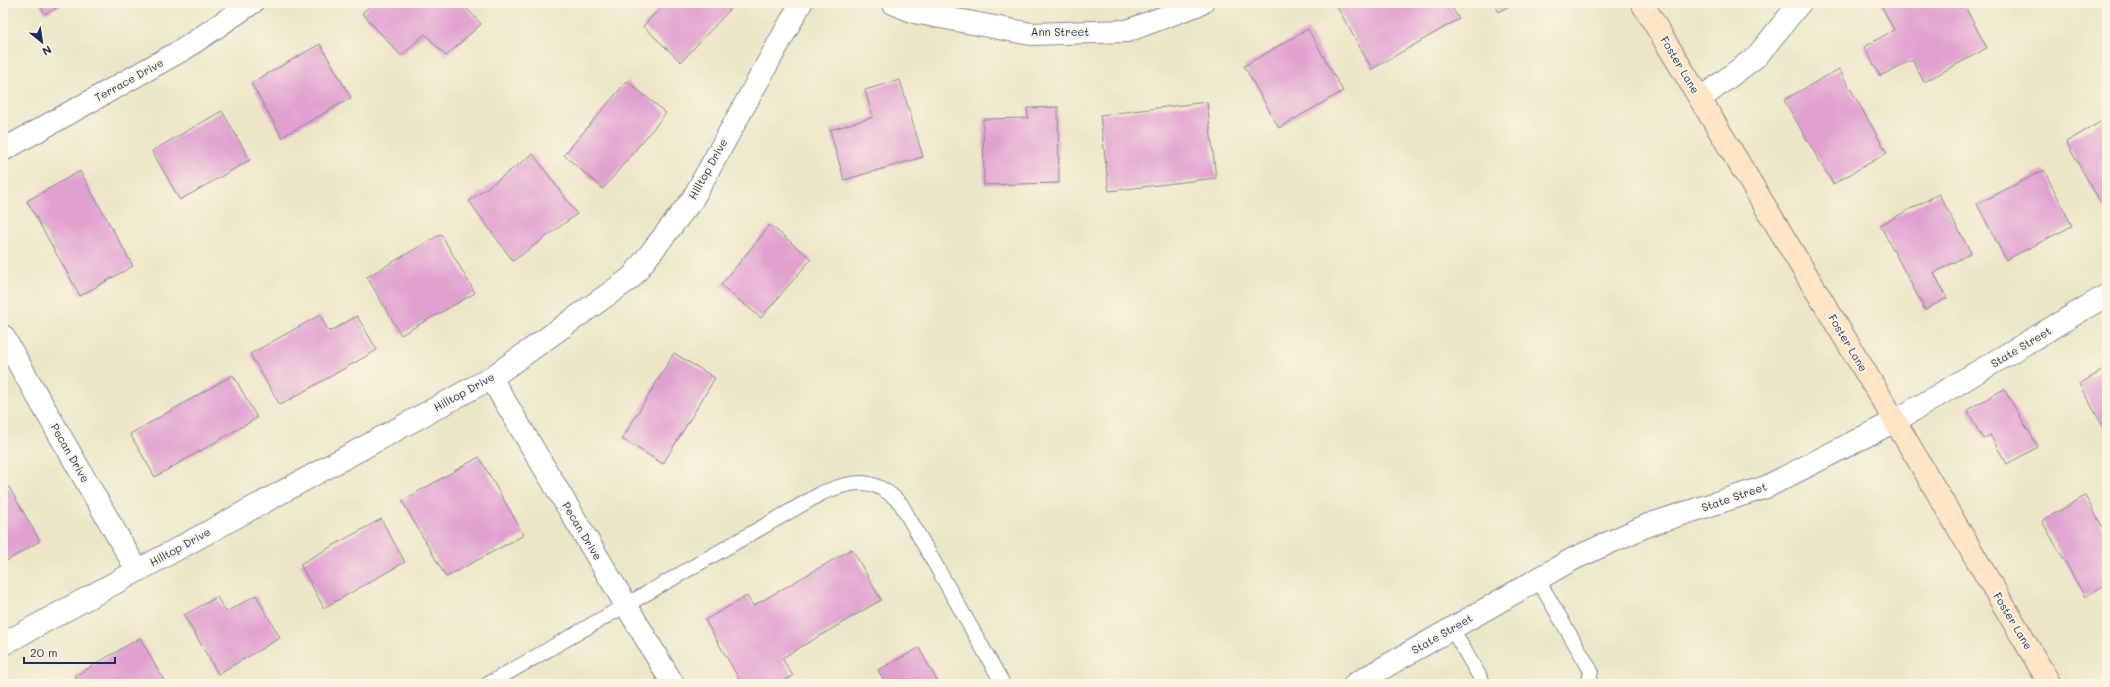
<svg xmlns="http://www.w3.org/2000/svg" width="2110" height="687" font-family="Mali,sans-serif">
<rect width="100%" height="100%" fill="#fcf5e5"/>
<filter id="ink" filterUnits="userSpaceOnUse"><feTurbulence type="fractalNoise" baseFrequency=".025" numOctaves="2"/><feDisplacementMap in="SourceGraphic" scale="8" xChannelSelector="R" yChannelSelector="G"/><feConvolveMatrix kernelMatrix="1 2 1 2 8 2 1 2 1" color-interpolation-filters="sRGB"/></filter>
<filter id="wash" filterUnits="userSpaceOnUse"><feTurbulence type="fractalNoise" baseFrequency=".012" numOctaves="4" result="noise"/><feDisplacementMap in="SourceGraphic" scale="16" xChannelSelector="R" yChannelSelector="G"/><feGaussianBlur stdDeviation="0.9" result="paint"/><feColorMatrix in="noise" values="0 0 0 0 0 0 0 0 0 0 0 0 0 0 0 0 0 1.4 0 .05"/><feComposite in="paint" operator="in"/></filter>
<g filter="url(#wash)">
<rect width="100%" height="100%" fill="#ece6c7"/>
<g id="blocks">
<g fill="#e1a1d0">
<path d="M39 3H66L45 14Z"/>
<path d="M373 3H462L481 24 446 56 425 34 401 56 362 13Z"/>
<path d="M665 3H736L681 62 643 26Z"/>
<path d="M1339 3H1449L1459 19 1372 69 1336 5Z"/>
<path d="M1494 3H1514L1499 12Z"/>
<path d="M1880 3H1921L1923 6 1930 3H1963L1987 48 1924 82 1912 60 1880 76 1864 47 1894 30Z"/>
<path d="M1308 29 1343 91 1279 128 1244 66Z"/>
<path d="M320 44 351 98 282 137 251 83Z"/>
<path d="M1839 69 1887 153 1833 184 1784 100Z"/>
<path d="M900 80 923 157 844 180 830 130 873 117 865 90Z"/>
<path d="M627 81 666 113 603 189 564 155Z"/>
<path d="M1207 102 1216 178 1109 191 1100 115Z"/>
<path d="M1058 107 1059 183 984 185 983 119 1028 118 1027 108Z"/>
<path d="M222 111 250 160 180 200 152 151Z"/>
<path d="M2107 118V202L2102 205 2066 142Z"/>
<path d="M533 154 577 214 513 261 469 201Z"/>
<path d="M2044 170 2072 226 2006 260 1977 204Z"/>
<path d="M80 171 133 266 80 296 27 201Z"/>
<path d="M1939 194 1971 253 1934 273 1947 298 1925 310 1880 225Z"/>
<path d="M770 225 811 259 761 318 721 285Z"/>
<path d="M441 234 475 293 401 335 367 277Z"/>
<path d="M320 315 329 332 357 316 377 350 280 405 250 354Z"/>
<path d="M674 353 715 378 663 464 622 439Z"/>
<path d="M2107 368V428L2105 430 2079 384Z"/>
<path d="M233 375 257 418 155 477 130 434Z"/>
<path d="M2004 389 2038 447 2007 464 1990 435 1983 439 1967 410Z"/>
<path d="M479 457 524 535 446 577 402 501Z"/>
<path d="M9 487 40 541 3 563V491Z"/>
<path d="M2085 496 2107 535V584L2085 597 2042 521Z"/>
<path d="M381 519 405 562 324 608 300 564Z"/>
<path d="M852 549 881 600 782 658 793 676 779 684H742L705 620 747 596 753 606Z"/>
<path d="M256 595 280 638 218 674 184 615 217 597 226 612Z"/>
<path d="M140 638 166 684H80L75 676Z"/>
<path d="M919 648 939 684H886L878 670Z"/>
</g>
</g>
</g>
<g filter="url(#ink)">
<use href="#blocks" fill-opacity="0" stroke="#848a92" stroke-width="1"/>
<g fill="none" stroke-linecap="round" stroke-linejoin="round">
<g stroke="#848a92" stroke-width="16">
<g id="lane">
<path d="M1538 580 1591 671 1588 684"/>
<path d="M1452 629 1484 684"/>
<path d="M488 684 822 493C855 479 875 477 901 504L1003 684"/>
</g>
</g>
<g stroke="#848a92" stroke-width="24">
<g id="street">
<path d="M893 3 914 12 1031 34 1127 31 1202 3"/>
<path d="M1700 99 1757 56 1800 3"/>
<path d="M3 150 184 49 252 3"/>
<path d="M3 336 137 570"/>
<path d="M491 378 673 684"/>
<path d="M3 644 491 378 631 278 692 200 801 3"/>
<path d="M1355 684 1573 559 1648 525 1766 487 1895 421 2107 295"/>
</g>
</g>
<g stroke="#848a92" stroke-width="24">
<path id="secondary" d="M1642 3 1895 421 2050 684"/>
</g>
<use href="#lane" stroke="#fff" stroke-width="14"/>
<use href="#street" stroke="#fff" stroke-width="22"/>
<use href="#secondary" stroke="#ffe4c6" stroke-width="22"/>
</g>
</g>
<g text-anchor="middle" stroke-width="4" stroke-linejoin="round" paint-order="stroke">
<g font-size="11" fill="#1b2f5e" stroke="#fcf5e5">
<text x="1060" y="36">Ann Street</text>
<text transform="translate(1680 65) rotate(59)" y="4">Foster Lane</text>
<text transform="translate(129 80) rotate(-29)" y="4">Terrace Drive</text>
<text transform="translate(708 169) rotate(-61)" y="4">Hilltop Drive</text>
<text transform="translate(1848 343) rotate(59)" y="4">Foster Lane</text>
<text transform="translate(2021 347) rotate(-31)" y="4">State Street</text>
<text transform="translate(464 392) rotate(-29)" y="4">Hilltop Drive</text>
<text transform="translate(70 453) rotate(60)" y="4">Pecan Drive</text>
<text transform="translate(1734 497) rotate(-19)" y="4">State Street</text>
<text transform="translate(582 531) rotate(59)" y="4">Pecan Drive</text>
<text transform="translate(180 547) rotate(-29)" y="4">Hilltop Drive</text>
<text transform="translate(2013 621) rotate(59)" y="4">Foster Lane</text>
<text transform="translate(1442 634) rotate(-30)" y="4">State Street</text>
</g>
</g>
<rect width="2110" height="687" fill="none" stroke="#fcf5e5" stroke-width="16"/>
<g transform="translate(42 42) rotate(150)" stroke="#fcf5e5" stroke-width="3" paint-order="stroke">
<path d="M0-3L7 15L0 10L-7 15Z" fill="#1b2f5e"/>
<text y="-6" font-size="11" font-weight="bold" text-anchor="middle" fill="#1b2f5e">N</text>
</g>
<path d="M24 657v6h91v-6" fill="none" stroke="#1b2f5e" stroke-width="2"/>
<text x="30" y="657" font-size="12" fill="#1b2f5e" stroke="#fcf5e5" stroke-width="3" paint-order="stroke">20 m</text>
</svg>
